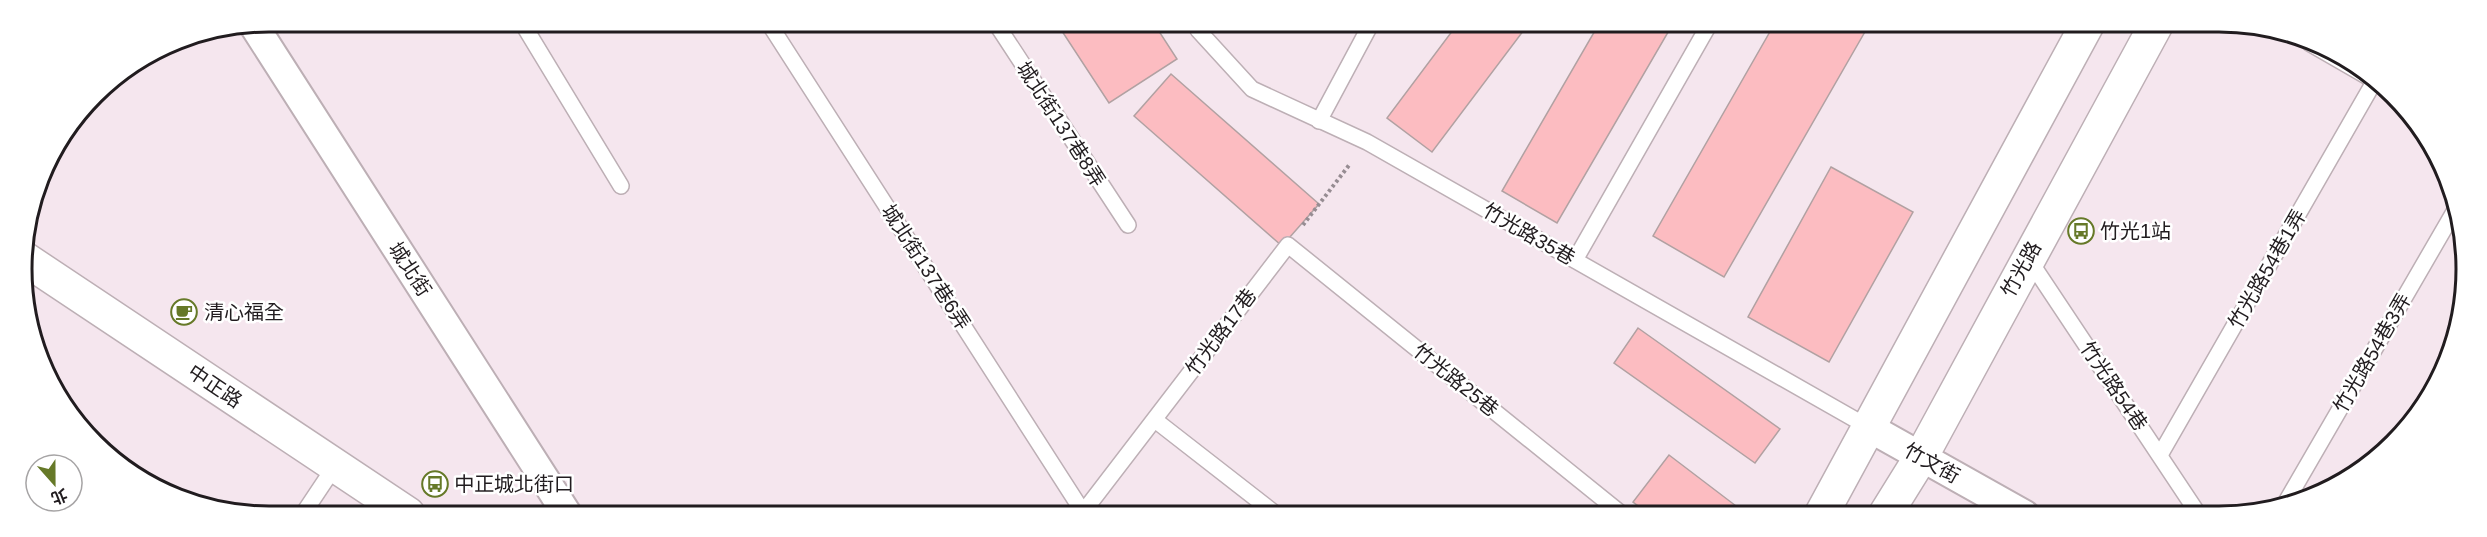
<svg xmlns="http://www.w3.org/2000/svg" width="2487" height="537" font-family="Helvetica,'Noto Sans TC',sans-serif">
<rect width="100%" height="100%" fill="#f5e6ee"/>
<g fill="#fcbcc1" stroke="#b1a1a2" stroke-width="1.5">
<path d="M1056 22H1153L1177 59 1109 103Z"/>
<path d="M1459 22H1530L1432 152 1387 118Z"/>
<path d="M1600 22H1674L1557 223 1502 191Z"/>
<path d="M1775 23H1870L1724 277 1653 236Z"/>
<path d="M1171 74 1319 204 1282 246 1134 116Z"/>
<path d="M1831 167 1913 212 1829 362 1748 317Z"/>
<path d="M1638 328 1780 429 1755 463 1614 363Z"/>
<path d="M1669 455 1740 509 1735 515H1650L1633 502Z"/>
</g>
<g fill="none" stroke-linecap="round" stroke-linejoin="round">
<g stroke="#bdafb5" stroke-width="18">
<g id="lane">
<path d="M521 21 621 186"/>
<path d="M768 22 1083 512"/>
<path d="M995 22 1128 225"/>
<path d="M1198 30 1252 89 1367 142 1870 428"/>
<path d="M2309 43 2368 77"/>
<path d="M1319 121 1372 22"/>
<path d="M2028 258 2199 515"/>
<path d="M1575 260 1710 23"/>
<path d="M1155 420 1277 515"/>
<path d="M2160 455 2374 82"/>
<path d="M2286 502 2458 205"/>
<path d="M303 514 335 466"/>
<path d="M1081 515 1288 245 1623 515"/>
</g>
</g>
<g stroke="#bdafb5" stroke-width="32">
<g id="street">
<path d="M253 24 567 514"/>
<path d="M1870 428 2025 515"/>
</g>
</g>
<g stroke="#bdafb5" stroke-width="36">
<g id="secondary">
<path d="M22 257 408 514"/>
<path d="M1821 515 2088 23"/>
<path d="M1885 515 1921 457 2157 23"/>
</g>
</g>
<path stroke="#968c92" stroke-width="4" stroke-dasharray="3 3" stroke-linecap="butt" d="M1303 225 1350 164"/>
<use href="#lane" stroke="#fff" stroke-width="15"/>
<use href="#street" stroke="#fff" stroke-width="28"/>
<use href="#secondary" stroke="#fff" stroke-width="33"/>
</g>
<defs>
<g id="bus-ring" transform="scale(1.35)"><circle r="9.5" fill="#fff" stroke="#667928" stroke-width="1.5"/><path d="M-5-6H5V4H4V6H2V4H-2V6H-4V4H-5ZM-3.5-4V0h7V-4ZM-3.5 1.2v1.5H-2V1.2ZM2 1.2v1.5H3.5V1.2Z" fill="#667928"/></g>
<g id="cafe-ring" transform="scale(1.35)"><circle r="9.5" fill="#fff" stroke="#667928" stroke-width="1.5"/><path d="M-5.5-4.5H6V0H3Q3 3.5 0 3.5H-2.5Q-5.5 3.5-5.5 0ZM3-3.2v2h1.7v-2ZM-6 4.5H4V6H-6Z" fill="#667928"/></g>
</defs>
<g fill-rule="evenodd">
<use href="#bus-ring" x="2081" y="231"/>
<use href="#cafe-ring" x="184" y="312"/>
<use href="#bus-ring" x="435" y="484"/>
</g>
<g text-anchor="middle" stroke-width="5" stroke-linejoin="round" paint-order="stroke">
<g font-size="20" fill="#211c1f" stroke="#fff">
<text transform="translate(1061 124) rotate(57)" y="7">城北街137巷8弄</text>
<text transform="translate(1529 234) rotate(30)" y="7">竹光路35巷</text>
<text transform="translate(926 267) rotate(57)" y="7">城北街137巷6弄</text>
<text transform="translate(410 269) rotate(57)" y="7">城北街</text>
<text transform="translate(2021 269) rotate(-61)" y="7">竹光路</text>
<text transform="translate(2267 269) rotate(-60)" y="7">竹光路54巷1弄</text>
<text transform="translate(1221 332) rotate(-53)" y="7">竹光路17巷</text>
<text transform="translate(2372 353) rotate(-60)" y="7">竹光路54巷3弄</text>
<text transform="translate(1456 380) rotate(39)" y="7">竹光路25巷</text>
<text transform="translate(215 386) rotate(34)" y="7">中正路</text>
<text transform="translate(2114 386) rotate(56)" y="7">竹光路54巷</text>
<text transform="translate(1932 463) rotate(29)" y="7">竹文街</text>
</g>
<g font-size="20" fill="#211c1f" stroke="#fff" text-anchor="start">
<text x="2100" y="238">竹光1站</text>
<text x="204" y="319">清心福全</text>
<text x="454" y="491">中正城北街口</text>
</g>
</g>
<path d="M0 0H2487V537H0ZM269 32H2219A237 237 0 0 1 2456 269V269A237 237 0 0 1 2219 506H269A237 237 0 0 1 32 269V269A237 237 0 0 1 269 32Z" fill="#fff" fill-rule="evenodd"/>
<path fill="none" stroke="#211c1f" stroke-width="3" d="M269 32H2219A237 237 0 0 1 2456 269V269A237 237 0 0 1 2219 506H269A237 237 0 0 1 32 269V269A237 237 0 0 1 269 32Z"/>
<g transform="translate(54 483) rotate(159)"><circle r="28" fill="#ffffff" stroke="#a6a4a5" stroke-width="1.5"/>
<path d="M0-4.5L10 22L0 15L-10 22Z" fill="#667928"/>
<text y="-9" font-size="16" font-weight="bold" text-anchor="middle" fill="#211c1f">北</text>
</g>
</svg>
